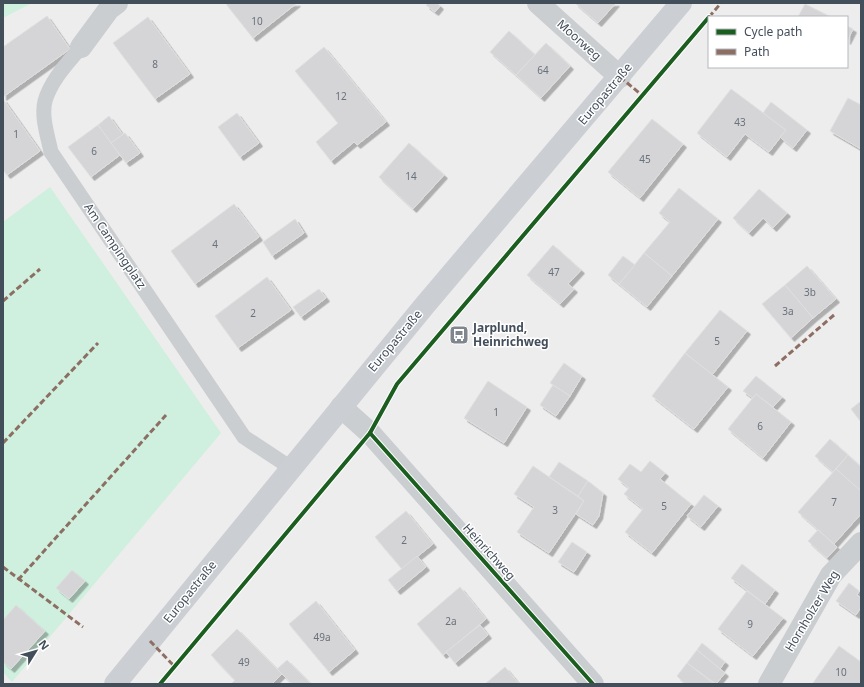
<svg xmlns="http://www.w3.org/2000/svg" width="864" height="687" font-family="'Noto Sans',sans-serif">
<defs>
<filter id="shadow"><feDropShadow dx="3.5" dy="3.5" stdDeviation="0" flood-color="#0004"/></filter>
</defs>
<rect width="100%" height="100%" fill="#eeeded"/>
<g fill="#cff0de">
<path d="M3 3H32L3 18Z"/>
<path d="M50 187 221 433 12 682 3 672V222Z"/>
</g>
<g fill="#d5d5d7" stroke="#dfdfe0" filter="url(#shadow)">
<path d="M227 3H297L253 38 226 4Z"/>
<path d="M428 3H437L440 6 435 12 426 5Z"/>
<path d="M575 3H616L598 23Z"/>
<path d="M805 4 831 17H798Z"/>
<path d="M47 16 70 49 3 97V47Z"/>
<path d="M148 17 190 74 155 99 113 43Z"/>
<path d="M847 26 853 29 847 41Z"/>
<path d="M509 31 535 55 516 75 490 52Z"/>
<path d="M546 43 570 66 541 98 516 75Z"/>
<path d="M324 47 386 122 357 145 354 142 331 161 316 142 338 123 295 71Z"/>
<path d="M731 89 786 130 769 152 745 134 727 157 697 133Z"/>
<path d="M848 98 861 105V149L830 131Z"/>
<path d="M3 99 40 151 7 175 3 170Z"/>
<path d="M771 102 807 130 793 148 780 137 786 130 763 113Z"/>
<path d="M237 113 259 143 240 157 218 127Z"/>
<path d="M109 116 123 135 111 143 98 125Z"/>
<path d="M652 119 683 144 640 198 608 172Z"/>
<path d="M98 125 120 155 91 177 68 147Z"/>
<path d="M125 133 140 153 126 163 111 143Z"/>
<path d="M409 143 444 175 413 209 379 177Z"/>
<path d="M679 188 718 219 672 276 644 253 670 222 659 213Z"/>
<path d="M759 189 787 213 773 228 763 218 749 233 733 218Z"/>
<path d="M234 204 259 237 195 284 171 251Z"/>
<path d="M295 219 304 233 272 256 263 242Z"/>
<path d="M553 245 581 270 568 284 574 289 560 304 527 275Z"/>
<path d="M644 253 672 276 647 307 619 284Z"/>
<path d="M623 256 635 265 619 284 608 275Z"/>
<path d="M807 266 836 299 813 318 785 285Z"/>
<path d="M267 277 291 310 238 348 215 316Z"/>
<path d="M785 285 813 318 791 338 762 304Z"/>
<path d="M319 289 326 298 301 317 293 307Z"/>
<path d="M720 310 747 331 712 375 685 353Z"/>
<path d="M685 353 728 387 694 429 652 396Z"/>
<path d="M564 363 582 376 570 396 550 383Z"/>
<path d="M756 376 782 397 773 407 756 394 753 398 743 391Z"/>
<path d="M488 381 527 407 504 443 464 418Z"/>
<path d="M553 385 570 396 556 416 540 405Z"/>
<path d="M756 394 791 422 763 458 728 429Z"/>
<path d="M861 401V422L851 409Z"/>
<path d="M830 439 848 455 833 472 815 456Z"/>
<path d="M848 455 861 467V488L859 490 836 469Z"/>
<path d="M650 461 665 473 660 479 691 504 652 553 625 532 643 509 624 494 629 488 618 479 630 464 641 472Z"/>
<path d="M559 462 588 481 578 496 549 477Z"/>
<path d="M533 466 584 501 549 553 517 532 534 507 514 494Z"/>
<path d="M836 469 861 491V514L834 544 798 512Z"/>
<path d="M588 481 603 493 599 516 593 525 576 514 584 501 578 496Z"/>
<path d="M704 495 718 506 701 527 687 516Z"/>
<path d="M406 511 433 544 402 569 375 537Z"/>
<path d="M818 530 837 547 827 558 808 541Z"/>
<path d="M572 542 587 552 574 572 558 562Z"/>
<path d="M417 556 426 567 397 591 388 580Z"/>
<path d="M742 564 775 590 765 604 731 578Z"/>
<path d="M72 570 85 581 69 599 56 588Z"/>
<path d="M849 583 859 591 857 595 861 598V607L856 615 836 601Z"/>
<path d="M460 587 486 619 443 655 417 624Z"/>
<path d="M747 591 783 618 753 656 718 629Z"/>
<path d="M316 601 355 650 329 672 289 624Z"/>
<path d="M16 605 45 631 11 669 3 662V620Z"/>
<path d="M480 625 488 635 455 663 446 652Z"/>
<path d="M237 629 282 674 272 684H231L235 680 211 655Z"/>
<path d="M702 643 725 662 720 669 697 650Z"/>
<path d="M839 646 861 662V684H814L813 683Z"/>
<path d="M697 650 725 673 716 684 687 663Z"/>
<path d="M287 660 311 684H292L277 669Z"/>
<path d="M687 663 714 684H685L677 676Z"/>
<path d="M505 667 519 684H485Z"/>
</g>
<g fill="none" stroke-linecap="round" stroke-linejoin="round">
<path stroke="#cbced1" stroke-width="15" d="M81 47C67 64 51 80 45 101 41 117 48 137 51 152L244 437 291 468"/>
<g stroke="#cbced1" stroke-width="22">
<path d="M538 3 620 77"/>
<path d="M81 47 109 9 117 3"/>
<path d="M341 407 370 433 593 684"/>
<path d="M769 684 831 575 861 543"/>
</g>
<path stroke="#cbced3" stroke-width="22" d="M115 684 425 305 681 3"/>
<g stroke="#8d6e63" stroke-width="3" stroke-dasharray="6 3" stroke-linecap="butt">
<path d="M709 17 721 3"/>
<path d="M620 77 643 96"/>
<path d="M3 301 40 269"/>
<path d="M775 366 834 315"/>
<path d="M3 443 98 343"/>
<path d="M3 567 83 627"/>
<path d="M18 580 166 415"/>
<path d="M150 641 175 667"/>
</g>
<g stroke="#fff" stroke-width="6">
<g id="cycleway">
<path d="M370 433 593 684"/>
<path d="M160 684 370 433 397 384 709 17"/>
</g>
</g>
<use href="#cycleway" stroke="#1b5e20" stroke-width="4"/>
</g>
<defs>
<g id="bus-square" transform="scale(1)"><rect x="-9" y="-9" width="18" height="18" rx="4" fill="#7f868e" stroke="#fff"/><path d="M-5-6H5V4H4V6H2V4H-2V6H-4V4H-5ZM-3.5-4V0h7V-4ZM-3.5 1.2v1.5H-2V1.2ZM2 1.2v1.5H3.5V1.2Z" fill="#fff"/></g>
</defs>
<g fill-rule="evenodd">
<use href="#bus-square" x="459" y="335"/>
</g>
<g text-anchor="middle" stroke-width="3" stroke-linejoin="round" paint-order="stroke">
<g font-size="10" fill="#69717b">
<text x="257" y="25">10</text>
<text x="155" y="68">8</text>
<text x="543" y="74">64</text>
<text x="341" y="100">12</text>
<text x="740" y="126">43</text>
<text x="16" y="138">1</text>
<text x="94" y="155">6</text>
<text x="645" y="163">45</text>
<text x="411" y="180">14</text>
<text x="215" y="248">4</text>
<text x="554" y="276">47</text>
<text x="810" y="296">3b</text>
<text x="788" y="315">3a</text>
<text x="253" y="317">2</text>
<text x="717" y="345">5</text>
<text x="496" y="416">1</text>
<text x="760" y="430">6</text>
<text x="834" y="506">7</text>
<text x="664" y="510">5</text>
<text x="555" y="514">3</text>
<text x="404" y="544">2</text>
<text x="451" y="625">2a</text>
<text x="750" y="628">9</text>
<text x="322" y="641">49a</text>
<text x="244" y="666">49</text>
<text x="841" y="676">10</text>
</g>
<g font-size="12" fill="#434e5b" stroke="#fff">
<text transform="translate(579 40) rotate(42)" y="4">Moorweg</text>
<text transform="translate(605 94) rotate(-50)" y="4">Europastraße</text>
<text transform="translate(115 246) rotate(56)" y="4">Am Campingplatz</text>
<text transform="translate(395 341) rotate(-50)" y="4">Europastraße</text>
<text transform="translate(489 552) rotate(48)" y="4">Heinrichweg</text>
<text transform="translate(190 592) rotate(-51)" y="4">Europastraße</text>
<text transform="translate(812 611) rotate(-59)" y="4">Hornholzer Weg</text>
</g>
<g font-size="12" font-weight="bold" fill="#434e5b" stroke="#fff" text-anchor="start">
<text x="473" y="332">Jarplund,<tspan x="473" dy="14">Heinrichweg</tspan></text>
</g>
</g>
<rect width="864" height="687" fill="none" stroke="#434e5b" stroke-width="8"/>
<rect x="708" y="16" width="140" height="52" fill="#ffffff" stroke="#b4b8bd"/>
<rect x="716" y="29" width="20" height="6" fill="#1b5e20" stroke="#b4b8bd"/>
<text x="744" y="36" font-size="12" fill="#434e5b">Cycle path</text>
<rect x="716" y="49" width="20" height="6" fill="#8d6e63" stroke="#b4b8bd"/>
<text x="744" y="56" font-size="12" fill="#434e5b">Path</text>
<g transform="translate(36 651) rotate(53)" stroke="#ffffff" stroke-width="3" paint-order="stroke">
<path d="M0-3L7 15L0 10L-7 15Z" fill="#434e5b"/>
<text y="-6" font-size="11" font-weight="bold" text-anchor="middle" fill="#434e5b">N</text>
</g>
</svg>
